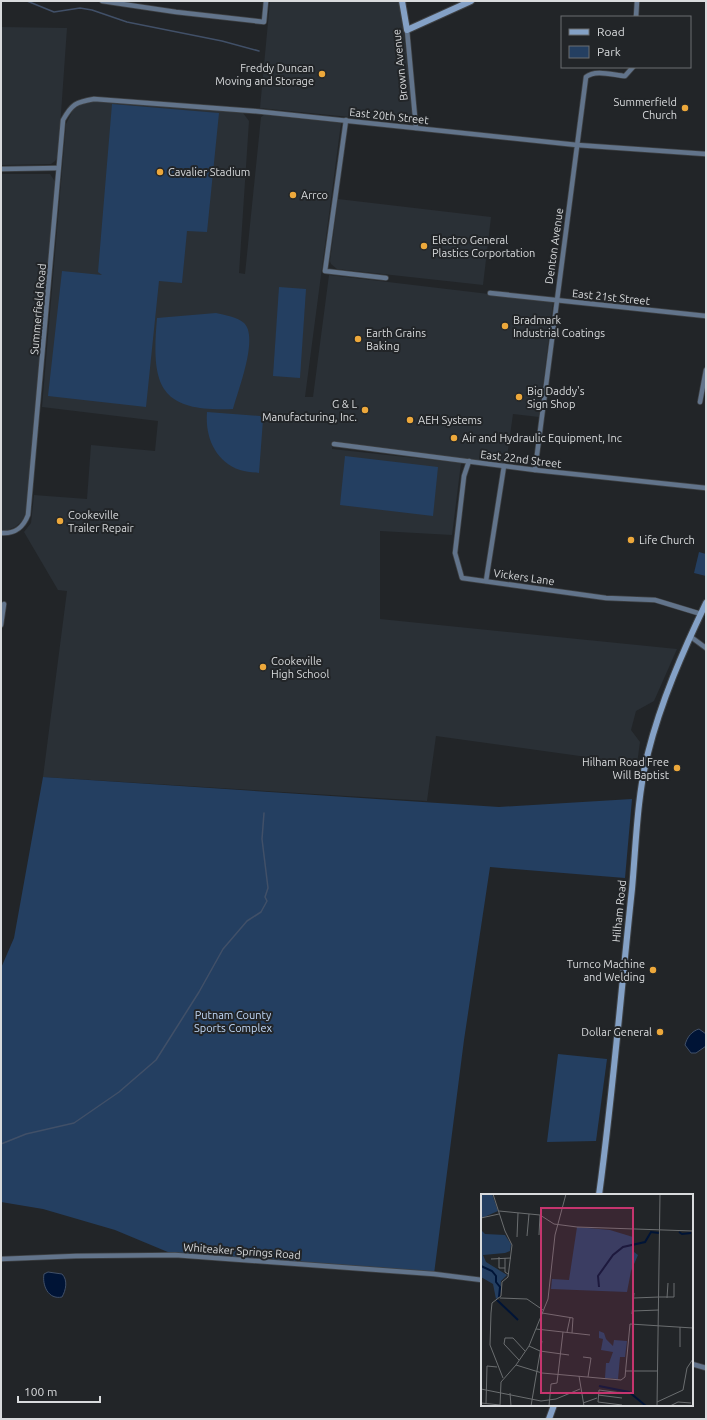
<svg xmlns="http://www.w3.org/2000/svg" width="707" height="1420" font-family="Ubuntu,sans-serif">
<rect width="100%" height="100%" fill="#222528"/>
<g fill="#2a3036">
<path d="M270 1H400L412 103V115L409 123 260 108Z"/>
<path d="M1 27 67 28 58 156 55 161 51 164 1 165Z"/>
<path d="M96 101 243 113 249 121 239 273 245 274 261 117 264 115 341 123 305 397H313L329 275 548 301 553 303 539 417 513 414 506 464 333 441 332 449 461 463 452 535 380 531V619L677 649 654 701 636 711 631 730 640 742 637 764 436 736 427 801 43 777 67 591 58 590 24 532 31 523 34 495 87 499 91 445 155 451 158 421 42 407 66 124 73 110 80 105Z"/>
<path d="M1 174H50L56 183 27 510 22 521 15 527 5 531H1Z"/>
<path d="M338 199 491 217 483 285 337 269 331 264 330 261Z"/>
</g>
<g fill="#243f61">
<path d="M112 104 219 113 207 232 187 231 182 283 159 281 146 407 48 396 62 271 102 275 98 272Z"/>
<path d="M279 287 306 289 300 378 273 376Z"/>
<path d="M216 313C224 315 238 317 244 323 259 337 238 390 233 409 159 412 151 386 157 318Z"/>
<path d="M207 412 260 416 263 420 259 473C253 472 246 472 240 470 215 461 205 437 207 412Z"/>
<path d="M345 456 438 467 433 516 340 505Z"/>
<path d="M699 552 706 554V576L694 573Z"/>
<path d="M43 777 499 807 632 799 625 878 490 867 464 1040 434 1274 175 1255 115 1230 43 1209 1 1202V968L14 938Z"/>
<path d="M558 1054 607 1059 596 1141 547 1142Z"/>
</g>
<g fill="#001436" stroke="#415068">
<path d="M699 1029 706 1034V1046L696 1053H691L685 1045C687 1037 692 1031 699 1029Z"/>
<path d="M48 1272 62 1274C68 1280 66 1290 62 1297 48 1300 42 1285 44 1274Z"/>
</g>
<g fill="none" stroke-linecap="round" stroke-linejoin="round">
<g stroke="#415068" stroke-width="1.5">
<path d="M27 1 54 12 80 8 92 10 127 22 222 41 259 51"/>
<path d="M1 1144 26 1134 74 1123 119 1092 156 1060 199 992 223 949 247 921 261 912 267 901 265 897 268 888 262 839 264 813"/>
</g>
<g stroke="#3f4245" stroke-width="6">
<g id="street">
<path d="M102 1 176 12 264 22 266 1"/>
<path d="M636 17 637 1"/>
<path d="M407 30 416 128"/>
<path d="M346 120 325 271 386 278"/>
<path d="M1 169 58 168"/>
<path d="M490 293 706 316"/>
<path d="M700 402 706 370"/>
<path d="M334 444 535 470 706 488"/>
<path d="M469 461 464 476 455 553 462 578 606 598 655 600 701 614"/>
<path d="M535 470 586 77C595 69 613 75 625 76L633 67"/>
<path d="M1 533C15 534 23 528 28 515L63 120C72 104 76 102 94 99L253 111 577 145 706 154"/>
<path d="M486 581 504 466"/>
<path d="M1 625 4 604"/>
<path d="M691 637 706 648"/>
<path d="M1 1259 76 1256 175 1255 434 1274 482 1280"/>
<path d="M692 1364 706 1368"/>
</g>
</g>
<g stroke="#3f4245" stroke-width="8">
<g id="secondary">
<path d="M402 1 407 30 471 1"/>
<path d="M599 1195C613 1093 621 991 632 889 636 845 637 796 648 753 661 701 683 651 706 603"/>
<path d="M549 1419 554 1405"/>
</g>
</g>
<use href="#street" stroke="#62748b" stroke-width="4.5"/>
<use href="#secondary" stroke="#84a1c6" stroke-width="6"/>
</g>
<g fill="#eda83b" stroke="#222528" stroke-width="1.5">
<circle cx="322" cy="74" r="4"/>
<circle cx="685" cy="108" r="4"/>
<circle cx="160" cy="172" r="4"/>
<circle cx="293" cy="195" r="4"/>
<circle cx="424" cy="246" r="4"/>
<circle cx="505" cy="326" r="4"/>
<circle cx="358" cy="339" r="4"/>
<circle cx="519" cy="397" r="4"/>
<circle cx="365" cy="410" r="4"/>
<circle cx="410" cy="420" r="4"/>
<circle cx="454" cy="438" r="4"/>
<circle cx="60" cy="521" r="4"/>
<circle cx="631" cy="540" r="4"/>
<circle cx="263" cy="667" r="4"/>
<circle cx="677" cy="768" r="4"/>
<circle cx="653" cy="970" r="4"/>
<circle cx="660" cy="1032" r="4"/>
</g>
<g text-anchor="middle" stroke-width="4" stroke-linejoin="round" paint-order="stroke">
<g font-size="11" fill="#d9dbdd" stroke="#222528">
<text transform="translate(400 65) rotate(-96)" y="4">Brown Avenue</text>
<text transform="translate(389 116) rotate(6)" y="4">East 20th Street</text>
<text transform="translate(554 246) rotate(-82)" y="4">Denton Avenue</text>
<text transform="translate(611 297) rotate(6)" y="4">East 21st Street</text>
<text transform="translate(38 309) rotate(-85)" y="4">Summerfield Road</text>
<text transform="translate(521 459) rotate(7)" y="4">East 22nd Street</text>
<text transform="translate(524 577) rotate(8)" y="4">Vickers Lane</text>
<text transform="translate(619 911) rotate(-84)" y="4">Hilham Road</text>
<text transform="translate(242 1251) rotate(4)" y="4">Whiteaker Springs Road</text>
</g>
<g font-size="11" fill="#d9dbdd" stroke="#222528" text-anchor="start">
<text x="314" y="72" text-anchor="end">Freddy Duncan<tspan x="314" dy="13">Moving and Storage</tspan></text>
<text x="677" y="106" text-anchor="end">Summerfield<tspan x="677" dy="13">Church</tspan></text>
<text x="168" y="176">Cavalier Stadium</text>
<text x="301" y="199">Arrco</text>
<text x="432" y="244">Electro General<tspan x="432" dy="13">Plastics Corportation</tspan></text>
<text x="513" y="324">Bradmark<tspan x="513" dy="13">Industrial Coatings</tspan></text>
<text x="366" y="337">Earth Grains<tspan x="366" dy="13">Baking</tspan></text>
<text x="527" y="395">Big Daddy's<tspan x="527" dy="13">Sign Shop</tspan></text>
<text x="357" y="408" text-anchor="end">G &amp; L<tspan x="357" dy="13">Manufacturing, Inc.</tspan></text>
<text x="418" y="424">AEH Systems</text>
<text x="462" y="442">Air and Hydraulic Equipment, Inc</text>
<text x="68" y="519">Cookeville<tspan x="68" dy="13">Trailer Repair</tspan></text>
<text x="639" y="544">Life Church</text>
<text x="271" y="665">Cookeville<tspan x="271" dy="13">High School</tspan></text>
<text x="669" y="766" text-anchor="end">Hilham Road Free<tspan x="669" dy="13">Will Baptist</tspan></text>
<text x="645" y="968" text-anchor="end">Turnco Machine<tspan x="645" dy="13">and Welding</tspan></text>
<text x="652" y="1036" text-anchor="end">Dollar General</text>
</g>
<g font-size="11" fill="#c2d9f8" stroke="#222528">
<text x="233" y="1019">Putnam County<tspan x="233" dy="13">Sports Complex</tspan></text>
</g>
</g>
<g transform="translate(481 1194)">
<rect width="212" height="212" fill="#222528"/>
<path d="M0 0H11L17 17 1 24ZM96 33 129 36 152 43 153 58 157 61 150 77 146 98 70 95 71 85 88 86ZM0 36 4 40 24 41 30 50 29 57 24 59 2 61 5 68 26 81 20 87 19 102 15 105 12 90 0 83ZM118 137 123 139 125 145 132 152 133 146 146 147 144 163H139L137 185 124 184 125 169H128L132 158 120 156 122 145 118 144Z" fill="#243f61"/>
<path fill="none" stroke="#001436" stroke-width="2" d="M198 38 201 40 210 39M0 72 11 77 15 82V88L19 93 18 103M118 93 117 82 132 61 142 53 164 48 170 38 178 39M16 106 37 126M118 192 148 198 165 212"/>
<path fill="none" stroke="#6b6e70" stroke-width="1" d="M12 0 24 37 31 51 27 83 21 88 20 102 11 109 10 119 9 151 22 184M18 17 59 21 73 30 96 33 212 37M0 24 18 20M58 41 59 21M46 42 48 20M36 43 37 19M18 63V74H24M24 64V78L27 80M10 65 30 64M178 103H193V89M19 104 46 105 62 116M153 104 178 103M186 104 187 89M152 117 178 116M61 119 92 124 91 139M151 120 153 99M199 133V153M55 135 109 141M86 138 89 124M48 152 59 157 88 161M102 163 110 164 107 183M38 166 23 150 24 144H32L44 157M35 171 61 179 140 186 144 183 149 130 212 134M144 177H177M98 182 103 212M0 195 60 207 75 205 99 195M29 199 30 212M140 199 118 196 117 208 141 211M117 201 141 204M176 208 202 196 206 174 212 165M0 209 19 211M102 209 116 204M5 210 6 172 16 173M19 212 20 188 35 171 48 152 67 105 74 41 85 0M50 212 61 147M68 212 70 190 76 189 82 138M176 212 179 0M189 212 197 208 210 209"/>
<path fill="#c5356e" fill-opacity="0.15" stroke="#c5356e" stroke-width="2" d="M60 14H152V199H60Z"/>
<rect width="212" height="212" fill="none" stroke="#d9dbdd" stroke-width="2"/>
</g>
<rect width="707" height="1420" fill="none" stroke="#d9dbdd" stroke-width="4"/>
<rect x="561" y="16" width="130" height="52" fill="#222528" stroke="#6b6e70"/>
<rect x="569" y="29" width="20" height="6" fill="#84a1c6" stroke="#6b6e70"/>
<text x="597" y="36" font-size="12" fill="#d9dbdd">Road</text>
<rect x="569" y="46" width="20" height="12" fill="#243f61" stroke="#6b6e70"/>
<text x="597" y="56" font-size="12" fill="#d9dbdd">Park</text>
<path d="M18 1396v6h82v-6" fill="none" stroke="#d9dbdd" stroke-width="2"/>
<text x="24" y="1396" font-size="12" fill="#d9dbdd" stroke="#222528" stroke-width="3" paint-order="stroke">100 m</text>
</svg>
